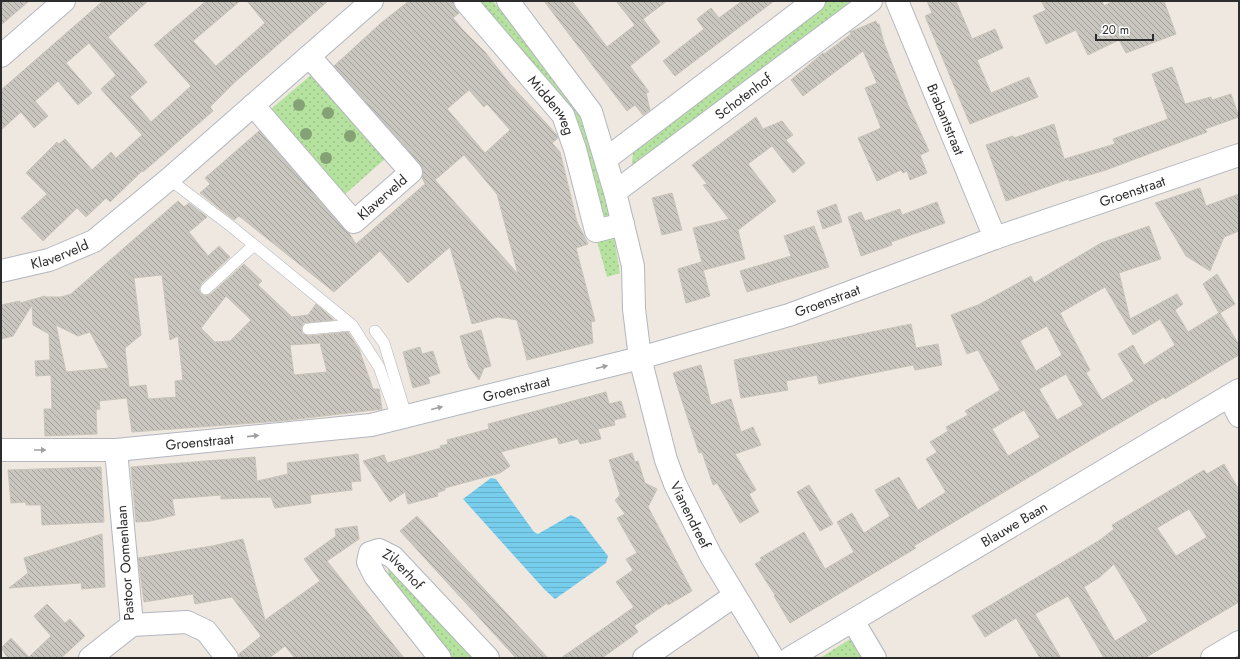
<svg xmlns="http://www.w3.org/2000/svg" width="1240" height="659" font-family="Jost,sans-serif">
<defs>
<pattern id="grass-dots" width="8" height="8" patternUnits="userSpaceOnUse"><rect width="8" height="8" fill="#b5e29e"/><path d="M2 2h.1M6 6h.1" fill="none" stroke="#9cc288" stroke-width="1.8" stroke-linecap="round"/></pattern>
<pattern id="water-rules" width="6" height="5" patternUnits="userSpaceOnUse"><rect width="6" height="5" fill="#76cdec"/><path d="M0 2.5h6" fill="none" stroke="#66b0cb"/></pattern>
<pattern id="building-back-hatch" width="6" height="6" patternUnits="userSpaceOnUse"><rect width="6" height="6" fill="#c9c5bf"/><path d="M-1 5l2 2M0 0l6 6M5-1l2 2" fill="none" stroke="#a4a09c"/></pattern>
</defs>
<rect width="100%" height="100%" fill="#eee8e0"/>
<g fill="url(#grass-dots)">
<path d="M471 1H493L573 103 589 134 611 221 603 224 579 145Z"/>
<path d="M827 1H859L631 172 633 153Z"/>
<path d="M311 75 386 158 343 196 271 109Z"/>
<path d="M614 237 620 273 607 277 597 241Z"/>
<path d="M388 569 474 658H453L389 579Z"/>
<path d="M850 639 862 658H820Z"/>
</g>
<path fill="url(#water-rules)" d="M491 478 496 479 534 532 538 534 571 515 579 519 608 556 606 563 555 599 545 590 463 499Z"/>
<g fill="url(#building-back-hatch)" stroke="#c9c4b9" fill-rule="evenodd">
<path d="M1 1H29L1 25Z"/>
<path d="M103 1H148L108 37 147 82 130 97 151 122 191 86 154 45 206 1H240L193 41 216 66 265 23 247 1H328L235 82 210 107 213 111 143 172 142 171 110 202 106 198 86 217 77 208 43 241 21 218 47 194 26 173 57 142 59 144 65 139 92 170 111 152 116 158 142 135 101 89 116 75 89 43 66 63 92 93 78 105 58 81 35 101 48 116 34 128 21 112 1 130V90Z"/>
<path d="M409 1H453L459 13 453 18 463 30 485 52 510 84 556 134 558 138 552 143 560 152 577 222 588 244 576 248 595 321 591 322 593 343 527 360 517 320 498 317 472 324 450 247 408 283 380 251 334 292 239 216 234 220 200 193 210 184 205 178 259 131 349 233 356 244 425 184 422 177 423 170 420 164 334 66 381 23ZM469 90 484 107 487 104 510 130 485 153 447 109ZM464 155 497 194 518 274 435 180Z"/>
<path d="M544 1H572L607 47 635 25 616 1H667L643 19 660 42 630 66 649 92 646 93 650 110 643 115 635 105 627 111Z"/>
<path d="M742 1H774L675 76 663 61 704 29 697 19 711 8 719 18Z"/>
<path d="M927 1H956L972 39 995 29 1003 48 977 60 991 93 1029 77 1038 97 970 124 925 16 932 13Z"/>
<path d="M1041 1H1102L1104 6 1113 1H1164L1176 34 1126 53 1119 40 1088 55 1076 30 1046 44 1033 16 1046 10Z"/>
<path d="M876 21 877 24H879L884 43 908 105 929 151 920 155 927 173 910 180 907 171 903 173 901 170 877 181 858 138 881 128 865 88 877 83 863 51 803 96 791 80 823 53 824 54 851 34 850 32Z"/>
<path d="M1172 67 1185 104 1211 97 1212 100 1231 94 1239 117 1205 129 1207 132 1106 170 1069 181V179L1006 201 986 145 1013 136 1014 138 1054 124 1064 159 1115 144 1113 139 1168 119 1152 74Z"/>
<path d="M756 117 763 129 782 121 793 135 786 140 805 163 793 173 772 146 748 164 776 201 738 230 745 259 704 270 693 228 729 219 703 185 707 184 692 165Z"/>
<path d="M1200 188 1206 206 1239 194V231L1224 237 1210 271 1186 256 1155 203Z"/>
<path d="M672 193 682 230 662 235 652 198Z"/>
<path d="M178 201 184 207 189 203 207 217 189 232 208 256 219 246 230 257 201 284 199 290 201 294 207 296 211 294 244 264 262 281 258 285 292 317 308 315 316 304 334 320 304 323 302 326V333L309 336 348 332 359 349 373 389H379L382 409 281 421 132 432 127 398 99 401 100 409 96 410 97 434 45 436 44 409H52L51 375 36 376 35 361 50 360 49 334 33 325 32 305 13 336 1 339V305L20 301V303L45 296V297H61L71 294ZM162 275 170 340 178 336 183 380 175 381 176 397 148 399 146 385 129 387 125 348 141 335 134 278ZM226 296 251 320 230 341 215 342 201 328ZM56 325 78 336 90 332 109 368 66 372ZM320 343 327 372 294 375 290 345Z"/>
<path d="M937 202 945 223 891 242 892 245 861 256 848 217 861 212 865 221 900 209 902 215Z"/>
<path d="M836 204 842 222 823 229 817 211Z"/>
<path d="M814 226 829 267 747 292 740 271 791 256 784 236Z"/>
<path d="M1149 226 1161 259 1119 273 1130 319 1177 294 1183 304 1175 310 1188 332 1219 313 1203 284 1217 274 1235 304 1220 313 1239 345V355L1165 399 1164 397 1101 434 914 546 916 548 790 623 774 596 775 595 755 564 762 560 760 558 804 532 825 569 854 552 837 522 852 513 864 533 890 516 875 490 899 477 918 510 946 492 926 459 937 452 930 442 948 431 946 427 968 415 965 411 1000 390 978 350 967 354 951 315 978 305 1031 276 1034 283 1101 243ZM1105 287 1133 335 1160 319 1175 345 1144 365 1133 345 1118 354 1134 381 1102 400 1086 373 1090 370 1060 313ZM1047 326 1062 355 1036 371 1020 341ZM1066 374 1083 405 1057 420 1039 389ZM1024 410 1040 437 1008 456 992 429Z"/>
<path d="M701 262 710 296 686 303 678 269Z"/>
<path d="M911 324 916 348 938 344 942 365 915 370 913 365 819 384 817 375 786 381 788 390 741 398 734 360Z"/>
<path d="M481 330 491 366 484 368 479 380 469 367 460 336Z"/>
<path d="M420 347 422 354 433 351 440 373 428 377 430 383 413 388 403 352Z"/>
<path d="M701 365 711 405 731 399 741 432 753 427 761 445 735 454 756 490 749 494 759 512 740 523 717 483 713 485 702 452 699 453 673 373Z"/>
<path d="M606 392 609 404 621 401 626 417 614 420 615 425 598 429 601 439 580 444 578 439 559 444 557 437 501 452 510 466 500 473 445 488V490L437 493 438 496 408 504 405 492 390 502 363 461 384 455 387 463 441 448 440 446 448 444 447 440 489 429 488 424Z"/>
<path d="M632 453 635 462 638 461 645 483 657 489 648 507 692 591 668 605 667 603 634 626 638 632 602 658H561L634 607 616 582 633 570 626 559 637 553 617 518 625 514 615 500 620 495 609 460Z"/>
<path d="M358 454 361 481 351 482 352 490 310 495 311 503 275 508 271 497 221 499V495L172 499 175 515 151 521 136 522 131 467 255 457 257 481 288 474 287 463Z"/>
<path d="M1224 464 1239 490V602L1145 658H1104L1068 596 1035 614 1061 658H1040L1016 618 985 637 972 616 1100 540 1114 529 1112 525 1204 470 1207 474ZM1189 509 1207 537 1176 556 1157 528ZM1114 564 1148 621 1115 641 1084 587 1100 577Z"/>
<path d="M101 467 104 522 42 525 41 505H26V502L11 503 8 470Z"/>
<path d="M809 485 833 524 820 531 797 492Z"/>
<path d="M417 516 522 630 548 658H516L400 531Z"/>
<path d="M357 526 359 539 327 561 404 658H295L285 646 269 658H239V654L261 636 232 597 195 604 193 594 144 602 138 558 212 546 243 539 265 620 320 581 304 559 336 536 335 529Z"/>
<path d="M102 534 105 587 82 589 81 583 9 588 28 573 24 558Z"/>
<path d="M47 604 65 623 70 619 85 636 61 658H8L1 648 11 638 29 657 51 636 34 616Z"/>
</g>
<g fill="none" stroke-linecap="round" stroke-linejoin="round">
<g stroke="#b3b6bf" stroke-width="12">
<g id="service">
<path d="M169 179 232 227 352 325 379 367 397 417"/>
<path d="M206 289 254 245"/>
<path d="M308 329 352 325"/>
<path d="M375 331 384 343 406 415"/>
</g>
</g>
<g stroke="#b3b6bf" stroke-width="24">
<g id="minor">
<path id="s1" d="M465 1 563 115 575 149 596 231 623 224"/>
<path id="s2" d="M897 1 995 238"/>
<path d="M1 56 64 1"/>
<path id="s3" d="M253 105 354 222 411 172 309 56"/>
<path d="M606 159 814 1"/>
<path id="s4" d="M615 192 871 1"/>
<path id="s5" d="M1 271 49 260 94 241 169 179 372 1"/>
<path d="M1229 396 1239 416"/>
<path id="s6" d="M1 450H116L371 425 640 358"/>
<path d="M853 621 875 658"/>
<path d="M132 625 187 622 206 631 227 658"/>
<path d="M90 658 132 625 116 450"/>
<path id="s7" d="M440 658 375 576 368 562 370 553 379 550 393 557 488 658"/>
<path d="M644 658 734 596"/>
<path id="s8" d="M790 658 1239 390"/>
<path d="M1212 658 1239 642"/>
</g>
</g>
<g stroke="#b3b6bf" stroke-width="24">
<g id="tertiary">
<path id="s9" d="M508 1 591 112 615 192 633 266 634 309 640 358 666 460 675 484 711 556 773 658"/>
<path id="s10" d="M640 358 789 315 995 238 1239 155"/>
</g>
</g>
<use href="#service" stroke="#fff" stroke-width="11"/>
<use href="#minor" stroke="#fff" stroke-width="22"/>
<use href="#tertiary" stroke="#fff" stroke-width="22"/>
</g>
<g fill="#84a275">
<circle cx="299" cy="105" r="6"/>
<circle cx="328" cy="113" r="6"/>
<circle cx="306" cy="134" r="6"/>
<circle cx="350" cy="136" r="6"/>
<circle cx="326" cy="158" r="6"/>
</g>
<defs><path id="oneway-solid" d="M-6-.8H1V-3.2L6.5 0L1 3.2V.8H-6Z"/></defs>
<g fill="#a0a0a0">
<use href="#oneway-solid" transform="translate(602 367) rotate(-14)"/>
<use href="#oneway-solid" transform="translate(437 408) rotate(-14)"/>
<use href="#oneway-solid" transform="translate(253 436) rotate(-6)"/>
<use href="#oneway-solid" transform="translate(40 450)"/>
</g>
<g text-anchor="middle" stroke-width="3" stroke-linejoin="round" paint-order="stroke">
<g font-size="14" fill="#2d2d2d" stroke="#fff">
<text dy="5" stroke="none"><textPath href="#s4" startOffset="160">Schotenhof</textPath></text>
<text dy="5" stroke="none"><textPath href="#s1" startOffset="136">Middenweg</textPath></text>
<text dy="5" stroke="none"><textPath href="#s2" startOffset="128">Brabantstraat</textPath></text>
<text dy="5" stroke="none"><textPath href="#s10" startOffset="520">Groenstraat</textPath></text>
<text dy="5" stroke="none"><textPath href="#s3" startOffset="192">Klaverveld</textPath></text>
<text dy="5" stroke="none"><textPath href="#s5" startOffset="61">Klaverveld</textPath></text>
<text dy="5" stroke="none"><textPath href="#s10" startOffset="196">Groenstraat</textPath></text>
<text dy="5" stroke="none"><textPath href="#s6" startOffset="521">Groenstraat</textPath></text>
<text dy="5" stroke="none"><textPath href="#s6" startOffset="199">Groenstraat</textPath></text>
<text dy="5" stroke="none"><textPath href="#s9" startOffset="556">Vianendreef</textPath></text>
<text dy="5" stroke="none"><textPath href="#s8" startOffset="261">Blauwe Baan</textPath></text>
<text transform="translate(125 563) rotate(-94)" y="5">Pastoor Oomenlaan</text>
<text dy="5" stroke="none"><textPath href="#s7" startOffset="170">Zilverhof</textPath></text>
</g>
</g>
<rect width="1240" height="659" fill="none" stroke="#2d2d2d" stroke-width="4"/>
<path d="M1096 34v6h57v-6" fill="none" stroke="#2d2d2d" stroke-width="2"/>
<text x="1102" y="34" font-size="12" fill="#2d2d2d" stroke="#ffffff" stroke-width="3" paint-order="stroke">20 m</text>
</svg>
